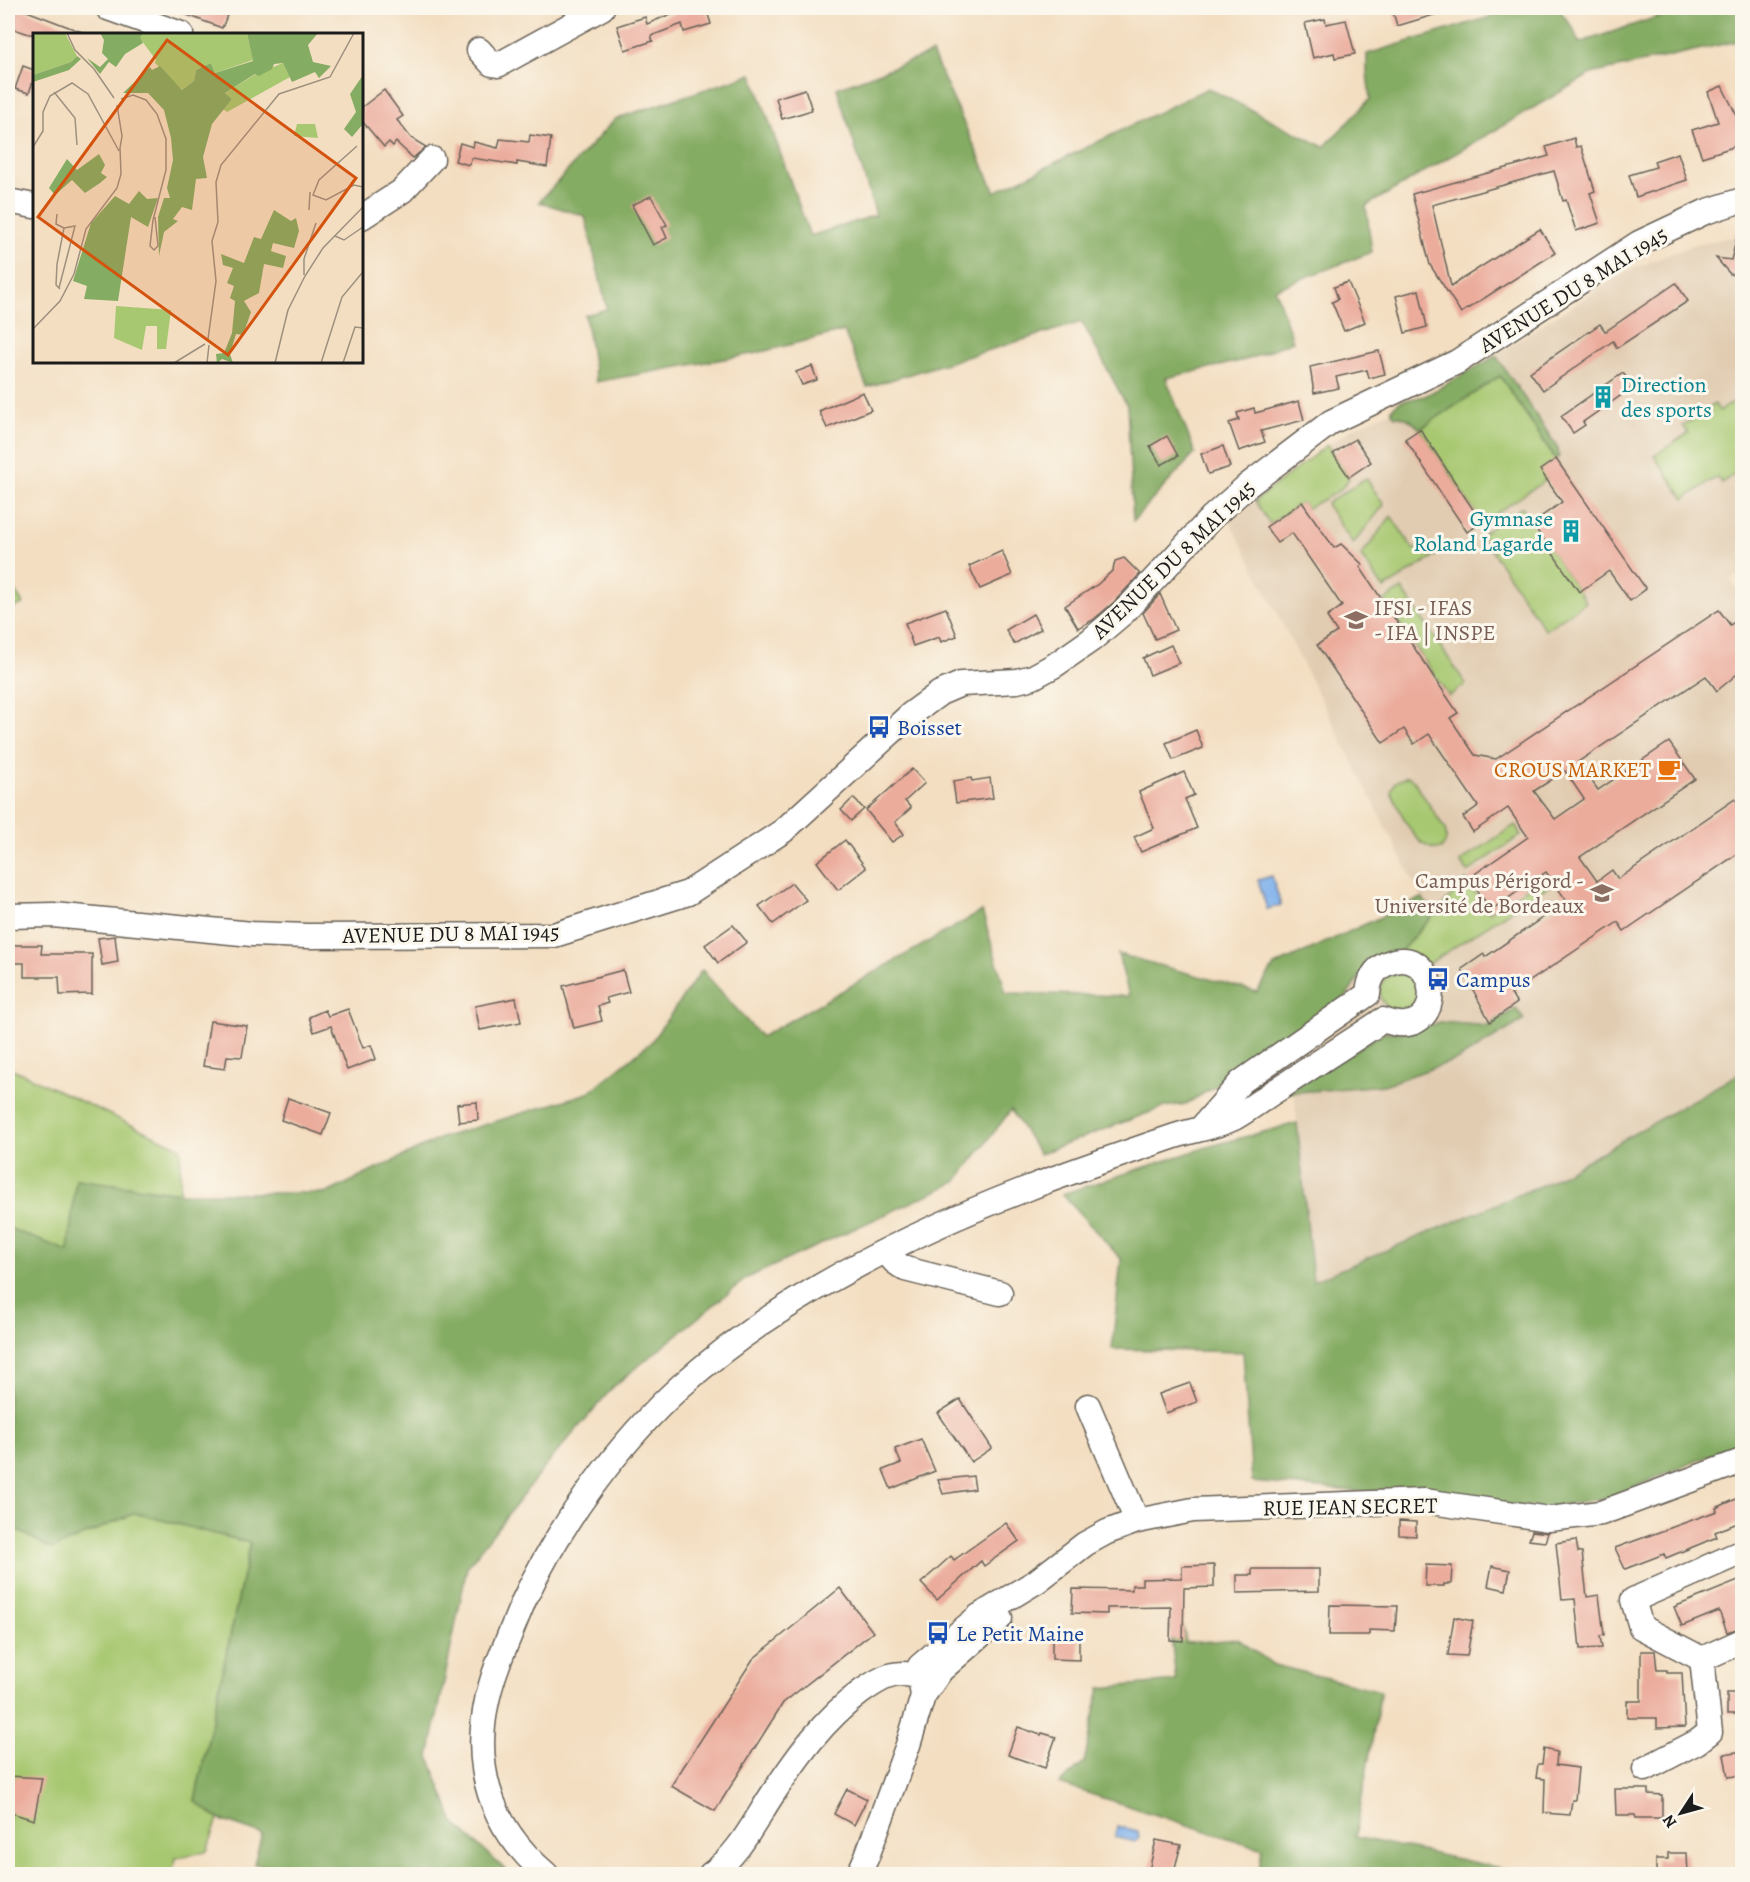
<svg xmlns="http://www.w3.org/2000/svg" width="1750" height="1882" font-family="Alegreya,serif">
<rect width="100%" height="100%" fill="#fbf7ec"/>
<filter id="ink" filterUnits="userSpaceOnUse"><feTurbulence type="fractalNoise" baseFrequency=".0167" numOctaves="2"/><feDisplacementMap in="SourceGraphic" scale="12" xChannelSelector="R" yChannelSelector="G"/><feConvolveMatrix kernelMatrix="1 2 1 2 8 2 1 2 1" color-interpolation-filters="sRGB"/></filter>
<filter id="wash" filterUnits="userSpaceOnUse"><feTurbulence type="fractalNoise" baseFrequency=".008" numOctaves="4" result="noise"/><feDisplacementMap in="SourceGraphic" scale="24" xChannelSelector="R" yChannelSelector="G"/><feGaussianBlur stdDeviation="1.35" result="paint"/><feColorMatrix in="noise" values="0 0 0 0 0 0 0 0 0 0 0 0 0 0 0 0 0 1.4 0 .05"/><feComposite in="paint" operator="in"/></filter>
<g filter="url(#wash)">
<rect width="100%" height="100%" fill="#f3dec1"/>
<path fill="#e1ccb1" d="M1742 235V573L1731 580 1742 598V1072L1549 1182 1312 1281 1287 1014 1274 966 1422 898 1230 521 1293 471 1351 429 1425 396 1472 369 1625 272 1693 245Z"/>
<g fill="#a7c871" stroke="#627246" stroke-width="1.5">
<path d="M1500 375 1562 469 1482 523 1420 429Z"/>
<path d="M1739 398 1742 403V469L1722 483 1717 477 1684 499 1654 456 1688 433 1683 426 1714 404 1720 411Z"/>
<path d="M1327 445 1349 477C1344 494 1320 499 1307 509L1302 502 1270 524 1255 501Z"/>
<path d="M1366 478 1384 505 1353 544 1326 504Z"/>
<path d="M1522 507 1586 602 1545 630 1481 535Z"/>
<path d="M1391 516 1414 550 1426 542 1436 555 1384 589 1361 556Z"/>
<path d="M8 579 23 604 8 610Z"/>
<path d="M1402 589 1466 684 1449 696 1384 601Z"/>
<path d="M1408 776 1414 781 1445 829C1447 838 1447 842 1441 849 1414 852 1401 811 1391 792L1395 782Z"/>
<path d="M1515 825 1521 835 1468 872 1460 862Z"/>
<path d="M1547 875 1553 883 1427 965 1400 952 1466 880 1489 912Z"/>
<circle cx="1399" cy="992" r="19"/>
<path d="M8 1067 181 1148 180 1193 76 1179 68 1252 8 1228Z"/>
<path d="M135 1513 250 1543 195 1801 218 1819 207 1851 176 1858 171 1874H8V1525L52 1549Z"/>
</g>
<g fill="#85ac63" stroke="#506440" stroke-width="1.5">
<path d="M1520 8H1558L1573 28 1579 43 1684 8H1742V40L1591 74 1366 206 1372 252 1275 289 1293 341 1249 359 1166 378 1195 453 1133 521 1127 406 1082 322 867 387 844 331 757 353 596 382 585 315 607 309 585 216 539 202 615 119 752 74 810 236 876 215 837 88 932 53 995 192 1208 88 1324 147 1370 99 1367 73V54Z"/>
<path d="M1496 356 1558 448 1559 457 1556 459 1500 376 1420 429C1413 422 1406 415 1395 416L1392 413V408L1401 401 1425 396Z"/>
<path d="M1422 898 1435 913 1400 952 1366 967 1346 997 1226 1080 1186 1104 1164 1107 1039 1154 1011 1110 956 1182 747 1278 614 1386 547 1464 467 1567 429 1757 454 1823 510 1874H312L254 1864 262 1834 218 1819 195 1801 250 1543 135 1513 52 1549 8 1525V1228L68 1251 76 1179 180 1193H327L441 1138 588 1093 651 1042 702 970 761 1037 982 911 1006 993 1129 996 1118 954 1257 992 1274 966Z"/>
<path d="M1516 1008 1524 1020 1459 1059 1384 1085 1286 1093 1384 1032H1408L1440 1022 1488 1026Z"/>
<path d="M1742 1072V1442L1610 1497 1544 1508 1252 1482 1243 1352 1112 1349 1121 1259 1062 1194 1207 1147 1297 1123 1313 1281 1549 1182Z"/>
<path d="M1183 1625 1186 1643 1238 1639 1274 1665 1381 1691 1355 1837 1528 1874H1259L1263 1849 1059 1784 1084 1763 1100 1688 1176 1681 1170 1626Z"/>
</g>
<g fill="#7fb0eb" stroke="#4e6684" stroke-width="1.5">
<path d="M1272 876 1281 905 1267 909 1258 880Z"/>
<path d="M1117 1826 1138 1831 1139 1838 1135 1842 1115 1837Z"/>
</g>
<g id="blocks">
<g fill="#ebac9c" fill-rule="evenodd">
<path d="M8 8H19L87 34H29L8 27Z"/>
<path d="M171 8H230L222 28 171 9Z"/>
<path d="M677 8H706L711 24 684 32 682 24 651 36 653 41 625 50 617 26 645 17 647 24 678 11Z"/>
<path d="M1392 8H1446L1447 11 1397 26Z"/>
<path d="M1325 19 1326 24 1346 20 1355 54 1335 58 1334 53 1313 58 1305 23Z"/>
<path d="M23 66 34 70V78L29 93 15 89Z"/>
<path d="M1722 86 1737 116 1743 114V140L1738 142 1739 145 1702 157 1692 130 1718 122 1708 92Z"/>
<path d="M805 89 812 110 782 119 776 98Z"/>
<path d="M384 90 403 116 397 120 411 138 426 147 413 158 396 142 393 146 389 142 384 147 362 121V107Z"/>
<path d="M530 135 551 138 547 167 517 162V165L472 158 469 165 455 161 460 143 473 147 474 142 498 148 500 139 529 142Z"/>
<path d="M1574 138 1576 147 1581 146 1595 191 1590 193 1600 223 1576 231 1566 200 1563 201 1554 171 1432 205 1451 286 1540 229 1555 253 1461 313 1430 265 1412 194 1549 156 1546 147Z"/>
<path d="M1678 153 1687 180 1636 197 1629 175 1656 167 1654 161Z"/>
<path d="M651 196 667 225 662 227 667 238 653 245 632 205Z"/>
<path d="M1738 233 1743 234V277L1730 274 1716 258 1731 260Z"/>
<path d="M1348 282 1365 322 1344 331 1332 302 1338 299 1334 287Z"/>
<path d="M1676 283 1688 301 1617 348 1613 341 1543 390 1530 372 1600 324 1605 331H1606Z"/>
<path d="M1419 290 1427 327 1405 333 1396 296Z"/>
<path d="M1379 351 1385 374 1369 378 1367 370 1336 377 1339 388 1314 393 1310 367Z"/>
<path d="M812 366 817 380 802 385 796 372Z"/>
<path d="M1623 373 1633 387 1583 422 1585 425 1573 433 1561 416Z"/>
<path d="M863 392 871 410 827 428 819 411Z"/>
<path d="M1299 401 1304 420 1261 431 1265 442 1239 451 1229 423 1239 420 1237 413 1254 408 1255 413Z"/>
<path d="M1420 429 1482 523 1467 532 1405 439Z"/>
<path d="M1167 436 1178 456 1161 465 1150 446Z"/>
<path d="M1355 439 1371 462 1349 477 1333 454Z"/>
<path d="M1223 446 1230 467 1208 474 1201 454Z"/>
<path d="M1556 459 1646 589 1630 601 1609 571 1579 592 1532 523 1562 502 1540 470Z"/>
<path d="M1302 502 1334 548 1341 544 1363 565 1360 567 1458 713 1450 718 1475 755 1496 759 1719 610 1730 625 1743 616V669L1717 691 1706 676 1578 762 1598 790 1669 742 1695 779 1580 857 1597 881 1612 870 1618 879 1735 799 1743 809V850L1624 931 1618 922 1511 994 1517 1003 1490 1022 1462 969 1484 954 1485 957 1567 901 1546 872 1491 910 1469 878 1528 837 1508 808 1473 832 1463 817 1478 806 1429 734 1414 744 1404 729 1383 743 1317 645 1337 632 1327 617 1342 606 1292 533 1277 543 1266 527ZM1565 771 1584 799 1555 819 1534 791Z"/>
<path d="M1002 551 1012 575 980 589 969 566Z"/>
<path d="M1124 558 1140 574 1114 602 1093 620 1078 628 1065 606 1098 584 1113 570 1115 561Z"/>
<path d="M1160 594 1176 630 1155 639 1143 613Z"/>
<path d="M946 608 957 636 941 642 939 637 913 646 905 623Z"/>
<path d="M1033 614 1041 629 1014 644 1006 630Z"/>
<path d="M1171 645 1179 663 1150 675 1143 658Z"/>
<path d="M1196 730 1203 748 1173 760 1166 743Z"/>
<path d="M912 769 925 783 905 801 911 808 895 822 904 834 892 842 866 810Z"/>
<path d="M1184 772 1194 795 1185 799 1197 828 1141 852 1134 837 1154 828 1139 792Z"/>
<path d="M971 778 972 781 990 778 993 798 956 803 953 781Z"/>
<path d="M853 798 864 809 851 821 841 810Z"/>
<path d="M845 840 866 868 838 890 817 862Z"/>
<path d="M792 883 806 900 773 924 759 906Z"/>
<path d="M733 925 747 942 718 963 705 945Z"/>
<path d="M115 936 118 962 102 965 98 938Z"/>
<path d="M8 945H42L41 954H92V994L60 995 59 977H24V963H8Z"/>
<path d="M623 970 629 992 606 998 608 1003 598 1006 602 1021 574 1028 563 986Z"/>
<path d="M516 998 521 1022 480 1030 475 1006Z"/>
<path d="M348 1009 363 1048 371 1045 376 1059 347 1070 331 1026 314 1032 309 1017 325 1010 328 1016Z"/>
<path d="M210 1021 247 1026 242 1057 227 1056 225 1069 203 1066Z"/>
<path d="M288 1098 331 1113 323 1135 281 1120Z"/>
<path d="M477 1102 478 1120 459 1122 457 1104Z"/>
<path d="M1190 1383 1197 1402 1166 1413 1159 1394Z"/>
<path d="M960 1399 992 1448 971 1462 938 1413Z"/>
<path d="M921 1439 935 1471 891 1489 883 1470 901 1463 895 1449Z"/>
<path d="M973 1476 975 1489 943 1494 938 1480Z"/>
<path d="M1743 1496V1521L1715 1532 1717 1537 1666 1558 1664 1554 1625 1569 1615 1548 1717 1511 1716 1508Z"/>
<path d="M1399 1521 1416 1522V1536L1399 1535Z"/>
<path d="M1006 1523 1019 1541 984 1566 981 1561 937 1600 921 1583 951 1556 954 1560Z"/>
<path d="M1532 1531 1548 1533 1545 1542 1529 1540Z"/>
<path d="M1576 1540 1578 1552H1582L1587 1597 1599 1595 1604 1635 1600 1636 1602 1648 1580 1649 1575 1599 1562 1600 1556 1543Z"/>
<path d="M1214 1565V1587L1184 1588 1183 1641 1170 1640 1171 1607 1107 1608V1614L1072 1613 1073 1589 1132 1590V1585H1142V1579L1182 1578V1566Z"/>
<path d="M1426 1565 1452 1566 1451 1584H1444V1586H1425Z"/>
<path d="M1492 1566 1510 1570 1506 1590 1488 1586Z"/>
<path d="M1252 1569H1319V1591L1237 1593V1575H1252Z"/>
<path d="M1743 1579V1627L1727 1632 1719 1611 1682 1626 1674 1607Z"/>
<path d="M840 1588 873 1632 783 1703 715 1811 671 1786 753 1659Z"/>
<path d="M1330 1605 1397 1606 1395 1631 1369 1630V1635H1329Z"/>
<path d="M1454 1617 1473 1621 1467 1656 1448 1655Z"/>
<path d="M1052 1632 1079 1633V1660L1052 1659Z"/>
<path d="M1641 1651H1655L1657 1670H1667V1673H1682L1685 1727 1657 1728V1718H1627V1701H1641Z"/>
<path d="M1727 1693H1743L1741 1714H1727Z"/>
<path d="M1018 1727 1041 1735 1042 1733 1056 1737 1045 1768 1008 1755Z"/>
<path d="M1544 1749 1557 1752 1556 1765 1578 1768 1575 1800H1572L1570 1815 1544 1813 1545 1779 1536 1778 1538 1764H1542Z"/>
<path d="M1743 1751V1775L1728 1777 1724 1754Z"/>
<path d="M8 1776 42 1778 34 1820 8 1812Z"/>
<path d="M847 1789 867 1799 854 1825 834 1814Z"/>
<path d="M1615 1789H1648V1794L1662 1795V1818H1636L1635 1815H1616Z"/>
<path d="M1156 1840 1181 1845 1173 1875H1148Z"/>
<path d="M1668 1853H1687L1688 1875H1656V1859H1668Z"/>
</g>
</g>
</g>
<g filter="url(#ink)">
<use href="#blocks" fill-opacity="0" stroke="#676056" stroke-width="1.5"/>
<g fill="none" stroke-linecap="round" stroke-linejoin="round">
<g stroke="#676056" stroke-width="27">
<g id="minor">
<path d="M108 8 181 34"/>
<path d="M479 50 492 64 498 65 602 8"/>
<path d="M8 201 34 206"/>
<path d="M362 217 402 191 432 159"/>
<path d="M8 916 53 915 252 934 307 936 554 935 688 893 783 831 910 715 940 693 961 684 1017 681 1033 677 1055 665 1091 640 1124 612 1212 517 1247 486 1331 422 1457 362 1639 243 1705 212 1742 200"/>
<path d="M886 1252 895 1262 905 1269 1000 1293"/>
<path d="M1088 1406 1137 1521"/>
<path d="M1702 1659 1641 1627 1633 1600 1742 1552"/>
<path d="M1702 1659 1742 1641"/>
<path d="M923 1696 920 1677V1666L979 1616 1037 1581 1085 1544 1107 1532 1137 1521 1193 1510 1424 1501 1549 1519 1601 1513 1742 1461"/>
<path d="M1645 1769 1697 1742 1710 1732 1702 1659"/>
<path d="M546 1874C474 1813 468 1734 503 1651 510 1634 517 1617 524 1600 559 1525 620 1441 682 1385 777 1300 907 1235 1026 1189 1075 1170 1125 1153 1175 1136 1194 1130 1216 1127 1234 1118 1250 1109 1265 1097 1280 1088 1314 1065 1349 1043 1383 1020 1452 1046 1440 938 1386 964 1373 970 1369 981 1368 994L1241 1082 1202 1127"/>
<path d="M711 1874C739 1854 753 1824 772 1795 797 1757 824 1719 861 1692 881 1678 895 1669 920 1677"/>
<path d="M859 1874 867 1856 908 1745 923 1696 941 1670 1000 1618"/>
</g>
</g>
<use href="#minor" stroke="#fff" stroke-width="24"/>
</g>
</g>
<defs>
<g id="building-bare" transform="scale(1.8)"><path d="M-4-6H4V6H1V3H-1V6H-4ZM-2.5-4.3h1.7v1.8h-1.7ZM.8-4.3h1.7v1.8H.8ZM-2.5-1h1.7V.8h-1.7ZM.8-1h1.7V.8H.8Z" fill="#0f9aa8" stroke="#fbf7ec" stroke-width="2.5" paint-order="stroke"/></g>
<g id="university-bare" transform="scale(1.8)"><path d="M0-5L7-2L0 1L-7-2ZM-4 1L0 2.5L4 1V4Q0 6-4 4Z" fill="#8d6e63" stroke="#fbf7ec" stroke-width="2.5" paint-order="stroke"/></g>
<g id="bus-bare" transform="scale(1.8)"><path d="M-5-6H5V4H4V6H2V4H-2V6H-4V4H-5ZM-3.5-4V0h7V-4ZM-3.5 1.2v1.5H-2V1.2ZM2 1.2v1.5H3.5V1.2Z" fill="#1a4fb4" stroke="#fbf7ec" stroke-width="2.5" paint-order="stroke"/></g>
<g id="cafe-bare" transform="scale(1.8)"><path d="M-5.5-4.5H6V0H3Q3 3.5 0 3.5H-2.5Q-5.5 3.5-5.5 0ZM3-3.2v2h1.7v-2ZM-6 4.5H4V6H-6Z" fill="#e8710a" stroke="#fbf7ec" stroke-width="2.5" paint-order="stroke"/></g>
</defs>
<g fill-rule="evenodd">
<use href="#building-bare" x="1603" y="397"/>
<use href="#building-bare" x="1571" y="531"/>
<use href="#university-bare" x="1356" y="620"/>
<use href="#bus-bare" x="879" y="727"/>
<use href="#cafe-bare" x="1669" y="769"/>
<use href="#university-bare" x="1602" y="893"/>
<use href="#bus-bare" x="1438" y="979"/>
<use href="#bus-bare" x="938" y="1633"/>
</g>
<g text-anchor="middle" stroke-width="6" stroke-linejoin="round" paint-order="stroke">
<g font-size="22" fill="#1c1c1c" stroke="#fbf7ec">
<text transform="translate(1573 289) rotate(-32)" y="8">AVENUE DU 8 MAI 1945</text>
<text transform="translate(1173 559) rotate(-44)" y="8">AVENUE DU 8 MAI 1945</text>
<text transform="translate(451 933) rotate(-1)" y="8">AVENUE DU 8 MAI 1945</text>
<text transform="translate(1350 1506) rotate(-1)" y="8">RUE JEAN SECRET</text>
</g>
<g font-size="22" fill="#0d838f" stroke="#fbf7ec" text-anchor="start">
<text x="1621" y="392">Direction<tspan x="1621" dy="25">des sports</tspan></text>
<text x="1553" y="526" text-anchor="end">Gymnase<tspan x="1553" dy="25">Roland Lagarde</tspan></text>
</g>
<g font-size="22" fill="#785e54" stroke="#fbf7ec" text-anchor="start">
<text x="1374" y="615">IFSI - IFAS<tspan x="1374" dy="25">- IFA | INSPE</tspan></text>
<text x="1584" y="888" text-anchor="end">Campus Périgord -<tspan x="1584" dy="25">Université de Bordeaux</tspan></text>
</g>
<g font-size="22" fill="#164399" stroke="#fbf7ec" text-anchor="start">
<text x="897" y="735">Boisset</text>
<text x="1456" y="987">Campus</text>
<text x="956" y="1641">Le Petit Maine</text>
</g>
<g font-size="22" fill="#c56008" stroke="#fbf7ec" text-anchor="end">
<text x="1651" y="777">CROUS MARKET</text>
</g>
</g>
<g transform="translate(33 33)">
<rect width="330" height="330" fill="#f3dec1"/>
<path d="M0 0H32L44 23 38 29 0 42ZM111 0H214L220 27 182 40 178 30 163 37 161 48 149 57 122 30 123 27 106 4ZM250 30 257 44 194 79 190 76 199 66 192 60 223 41ZM264 91H282L285 105 261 103ZM83 273 138 277 133 316H124V293H113L109 317 81 305Z" fill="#a7c871"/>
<path d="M67 0H111L107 4 110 10 92 21 83 34 76 29 67 41 54 25 67 34 75 26 69 20 71 7ZM214 0H285L275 12 280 29 298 33 286 45 282 39 259 49 250 30 241 31 239 36 226 43 222 41 192 60 199 66 179 91 170 124 174 145 163 146 159 177 149 174 140 186 145 188 131 199 126 223 125 184 131 165H137L134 155 140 127 138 105 131 77 115 60H90L117 34 119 37 127 33 149 57 161 48 163 37 178 30 182 40 220 28ZM44 23 48 26 36 37 0 49V42L38 29ZM330 31V91L319 104 311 96 323 79 317 61 330 42ZM66 121 72 132 68 140 74 144 67 150 52 160 39 147 22 162 16 155 34 126 44 137ZM106 158 114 166 125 165 115 194 98 184 85 268 51 266 54 253 40 248 58 190 82 163 96 171ZM241 177 258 188 263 185 266 198 261 215 240 210 238 218 253 223 250 235 231 231 226 260 211 268 218 279 210 302 203 301 197 321 200 330 189 326 184 330 183 321 191 320 199 300 202 268 197 265 201 253 194 250 200 235 190 232 188 221 211 230 221 204 228 206Z" fill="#85ac63"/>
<path fill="none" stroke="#9d907f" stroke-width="1.5" d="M34 0 42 17 61 36 81 65M21 59 42 85 44 112M88 66 100 62 113 67 124 81 133 106V137L120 187 117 213 121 217 125 213 122 184M84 72 89 103 87 115M324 113 286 147 280 162 293 167 321 152 330 154M0 114 10 98V79L17 63 39 50 55 61 86 118M276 177 277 159M24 181 23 191 31 195M302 203 311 207 330 194M271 242V226L283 190M26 255 42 193 31 195M27 256 23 252 24 231 31 195M0 296 27 268 41 241 53 196 84 155 88 141 87 115M175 306 183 248 179 208 185 189 183 149 188 132 246 61 297 44 321 0M141 330 172 311M174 330 176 312M242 330 255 277 272 243 290 215 330 174M288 330 309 264 329 240M310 330 322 294 330 295"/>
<path fill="#d4530e" fill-opacity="0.15" stroke="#d4530e" stroke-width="3" d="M134 7 323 145 195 322 5 184Z"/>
<rect width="330" height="330" fill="none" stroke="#1c1c1c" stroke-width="3"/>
</g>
<rect width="1750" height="1882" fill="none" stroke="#fbf7ec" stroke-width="30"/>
<g transform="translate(1681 1813) rotate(234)" stroke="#fbf7ec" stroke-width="4.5" paint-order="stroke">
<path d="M0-4.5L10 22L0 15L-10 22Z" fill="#1c1c1c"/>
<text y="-9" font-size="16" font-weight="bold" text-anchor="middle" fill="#1c1c1c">N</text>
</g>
</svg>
